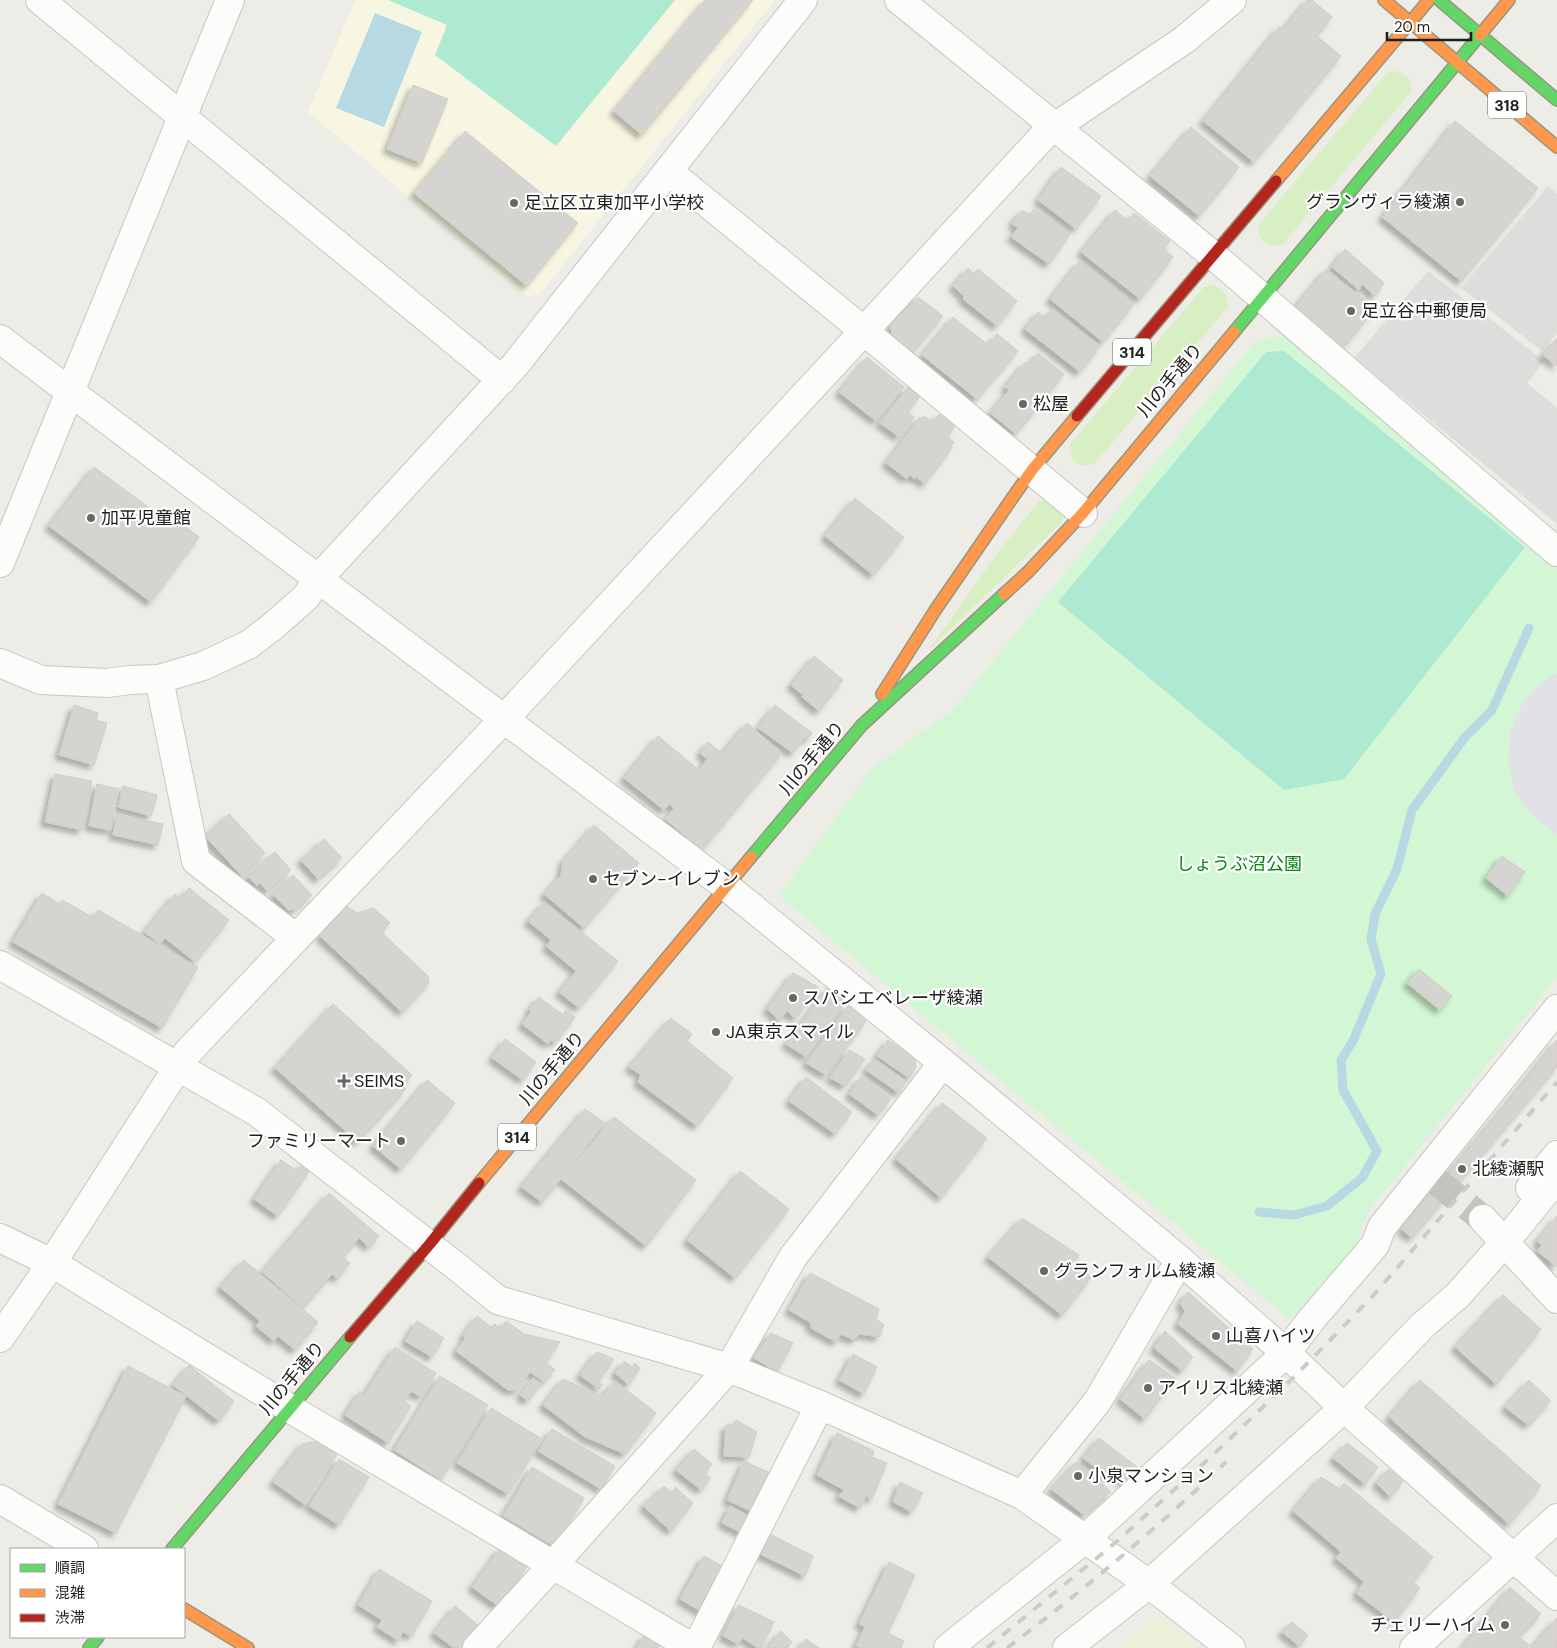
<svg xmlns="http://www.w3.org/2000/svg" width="1557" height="1648" font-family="'DM Sans','Noto Sans JP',sans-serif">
<defs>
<filter id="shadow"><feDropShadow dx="-4.5" dy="4.5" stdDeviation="2.5" flood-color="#0004"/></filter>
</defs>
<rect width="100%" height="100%" fill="#edece7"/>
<path fill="#f6f6e2" d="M355 0H775L539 295 526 296 308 112Z"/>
<path fill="#edefd9" d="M1157 1615 1201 1648H1129L1124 1642Z"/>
<g fill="#d8eec3">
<path d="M1397 71C1408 75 1412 80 1411 92L1283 244C1265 248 1258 242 1259 224L1388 72Z"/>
<path d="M1213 285C1225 290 1228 295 1228 307L1094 464C1076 468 1070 462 1070 444L1204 287Z"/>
<path d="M1048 500 1063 512V521L928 651 999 551 1039 501Z"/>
</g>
<path fill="#d3f6d4" d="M1290 334 1557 559V977L1367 1213 1357 1244 1290 1320 779 896 871 769 953 710 1255 342Z"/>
<g fill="#aee9d2">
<path d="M388 0H675L556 146 435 55 447 25Z"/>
<path d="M1284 351 1525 547 1344 779 1284 790 1058 602 1266 352Z"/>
</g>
<g fill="#dedddb">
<path d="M1548 186 1557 194V333L1542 351 1461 288Z"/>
<path d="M1428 271 1544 361 1527 383 1557 408V524L1354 358Z"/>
</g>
<path fill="#e1e1e6" d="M1557 673V835L1531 815 1514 790 1508 761 1510 731 1522 704 1542 682Z"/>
<path fill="#b7d9e4" d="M375 13 422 32 384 127 336 108Z"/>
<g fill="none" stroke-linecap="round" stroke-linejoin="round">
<path stroke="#b7d9e4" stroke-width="9" d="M1259 1212 1294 1215 1327 1206 1362 1178 1377 1151 1343 1090 1341 1060 1353 1041 1381 974 1371 939 1375 914 1397 869 1412 810 1465 737 1492 710 1529 628"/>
</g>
<g fill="#d6d4d0" stroke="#d1cdc8" filter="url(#shadow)">
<path d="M705 0H753L642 135 614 111Z"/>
<path d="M1307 0H1312L1332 17 1317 36 1341 56 1254 162 1203 121 1279 27 1283 30Z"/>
<path d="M413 85 448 99 422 163 387 149Z"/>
<path d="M1455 121 1538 188 1461 281 1382 217Z"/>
<path d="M1191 127 1239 167 1199 216 1150 176Z"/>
<path d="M465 131 578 223 527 286 414 193Z"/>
<path d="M1061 167 1101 196 1076 229 1038 200Z"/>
<path d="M1034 209 1070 234 1049 264 1011 237 1018 228 1012 224 1022 210 1030 215Z"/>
<path d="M1115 210 1128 221 1134 213 1170 241 1164 249 1173 257 1140 299 1081 252Z"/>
<path d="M1345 249 1384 283 1374 296 1362 284 1359 290 1332 267Z"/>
<path d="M1080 261 1134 304 1103 342 1050 299Z"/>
<path d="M968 268 974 274 978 269 1017 301 997 326 963 299 964 296 953 286Z"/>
<path d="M1326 269 1375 308 1341 351 1292 311Z"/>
<path d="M918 297 943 316 913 352 892 336 891 324Z"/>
<path d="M1053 309 1100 346 1080 372 1025 329 1038 312 1045 318Z"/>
<path d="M953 317 988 345 997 334 1018 351 977 399 922 355Z"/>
<path d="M1557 338V366L1543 355Z"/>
<path d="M1038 353 1064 374 1016 434 990 413 1009 390 1005 387 1025 362 1028 366Z"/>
<path d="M867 357 904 387 876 421 839 392Z"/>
<path d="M908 387 920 396 907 412 914 417 899 437 880 423Z"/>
<path d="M939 414 955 426 947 437 954 442 951 446 952 447 925 484 916 477 915 479 910 475 907 479 886 463 920 417 922 419 924 416 933 422Z"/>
<path d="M94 467 174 526 178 521 199 537 151 602 49 526Z"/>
<path d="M855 498 904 537 873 575 825 536Z"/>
<path d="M814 656 843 680 819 711 802 697 803 695 791 685Z"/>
<path d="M74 705 98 713 96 720 107 723 94 765 59 755Z"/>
<path d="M775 705 812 733 808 739 805 737 793 753 758 728Z"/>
<path d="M747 723 782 753 702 850 665 819 674 808 669 804 664 810 624 778 658 736 699 770 707 759 700 753 708 742 722 753Z"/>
<path d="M55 774 92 781 82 830 45 822Z"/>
<path d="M97 784 119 789 111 830 89 826Z"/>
<path d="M123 786 157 795 151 816 118 807Z"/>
<path d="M117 814 163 824 158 845 113 835Z"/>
<path d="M229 814 265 853 241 875 205 836Z"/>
<path d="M594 825 639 863 584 928 544 894 561 875 563 861Z"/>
<path d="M324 839 342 858 318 879 301 860Z"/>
<path d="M275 852 291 870 267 891 260 883 257 886 248 876Z"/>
<path d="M1502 856 1525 872 1508 896 1486 878Z"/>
<path d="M293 875 312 895 294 911 292 909 289 911 273 894Z"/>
<path d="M189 888 229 920 195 962 165 938 160 944 144 932 175 894 180 899Z"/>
<path d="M42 893 60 904 62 900 94 918 98 910 198 967 162 1028 13 942Z"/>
<path d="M544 902 618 961 579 1008 559 992 576 971 546 946 551 940 528 921Z"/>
<path d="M347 906 357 913 374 908 390 923 381 932 429 977 427 980 430 982 402 1012 320 936Z"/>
<path d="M1419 969 1452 996 1440 1010 1407 983Z"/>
<path d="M793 973 818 987 795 1019 787 1011 779 1020 767 1009Z"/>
<path d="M827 988 846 1002 806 1057 786 1044Z"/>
<path d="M539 997 563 1015 566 1010 575 1017 555 1043 551 1040 548 1044 522 1024 531 1012 529 1010Z"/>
<path d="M333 1004 412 1075 402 1086 406 1089 358 1142 275 1068Z"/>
<path d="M848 1006 866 1021 826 1075 806 1063Z"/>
<path d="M671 1018 692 1034 687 1041 733 1078 697 1126 638 1082 641 1075 629 1067Z"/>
<path d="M505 1039 536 1062 523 1080 492 1058Z"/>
<path d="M888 1040 915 1059 916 1068 909 1078 877 1056Z"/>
<path d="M1557 1040V1067L1412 1238 1401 1229 1509 1101Z"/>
<path d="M849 1050 865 1059 845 1086 830 1078Z"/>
<path d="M875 1059 906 1081 899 1093 866 1070Z"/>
<path d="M806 1077 852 1112 835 1134 789 1101Z"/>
<path d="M861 1077 891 1099 878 1115 849 1094Z"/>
<path d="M427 1080 455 1103 401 1169 373 1146Z"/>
<path d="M942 1103 987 1138 941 1198 896 1159Z"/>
<path d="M585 1109 605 1123 574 1163 553 1148Z"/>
<path d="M614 1117 696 1180 646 1246 561 1179Z"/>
<path d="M553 1148 574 1163 542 1202 521 1187Z"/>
<path d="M281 1160 297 1171 302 1164 310 1170 278 1216 254 1199Z"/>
<path d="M740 1171 789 1209 735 1278 687 1240Z"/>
<path d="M329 1193 379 1236 369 1247 359 1238 343 1257 350 1263 337 1279 332 1274 303 1308 262 1272Z"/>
<path d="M1557 1216V1267L1537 1251 1542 1245 1537 1241Z"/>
<path d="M1022 1218 1079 1255 1074 1265 1091 1277 1062 1315 988 1257Z"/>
<path d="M244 1260 318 1322 295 1350 278 1336 274 1341 256 1326 260 1321 220 1287Z"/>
<path d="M810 1273 879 1309 876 1319 884 1325 879 1337 860 1334 854 1340 841 1334 836 1342 811 1328V1323L789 1310Z"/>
<path d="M1188 1292 1253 1349 1237 1371 1178 1324 1185 1311 1180 1303Z"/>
<path d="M1503 1295 1541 1329 1496 1384 1455 1347Z"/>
<path d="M477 1316 492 1328 494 1324 501 1328 506 1321 524 1334 560 1342 546 1362 555 1370 544 1382 530 1372 517 1390H508L456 1351 465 1338 463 1336Z"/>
<path d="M417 1321 444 1338 432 1357 405 1341Z"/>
<path d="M1165 1331 1193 1357 1182 1371 1154 1348Z"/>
<path d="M771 1333 793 1343 777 1372 754 1358Z"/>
<path d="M395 1347 436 1373 421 1397 411 1391 404 1401 411 1406 388 1443 345 1415 360 1391 364 1395Z"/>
<path d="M597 1352 614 1359 598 1382 603 1385 599 1389 580 1375Z"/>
<path d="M853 1354 877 1367 864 1394 839 1380Z"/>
<path d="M1149 1360 1175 1378 1145 1419 1120 1399Z"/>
<path d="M624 1361 632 1367 635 1363 640 1368 629 1385 615 1373Z"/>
<path d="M189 1365 234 1401 219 1421 173 1385Z"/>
<path d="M128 1366 186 1396 116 1533 58 1504Z"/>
<path d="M440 1376 488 1405 441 1480 394 1450Z"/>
<path d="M533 1378 541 1383 528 1401 520 1395Z"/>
<path d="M563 1379 602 1396 615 1381 656 1413 625 1454 585 1437 543 1405Z"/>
<path d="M1420 1380 1541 1486 1509 1524 1389 1417Z"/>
<path d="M1529 1380 1551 1401 1528 1425 1505 1407Z"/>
<path d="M491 1408 542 1439 508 1494 457 1463Z"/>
<path d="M736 1420 757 1432 749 1457 724 1456 726 1425 732 1426Z"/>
<path d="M552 1429 615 1466 601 1489 538 1451Z"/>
<path d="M837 1433 874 1451 872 1457 887 1463 872 1499 866 1496 860 1508 838 1496 844 1490 817 1475Z"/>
<path d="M1099 1438 1137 1467 1125 1483 1111 1473 1109 1478 1083 1458Z"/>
<path d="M319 1441 337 1455 315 1484 318 1487 306 1505 273 1482 302 1444Z"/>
<path d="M1347 1443 1378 1467 1365 1484 1333 1458Z"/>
<path d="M694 1449 712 1464 705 1473 711 1478 701 1490 676 1470Z"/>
<path d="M339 1459 369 1477 339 1525 309 1506Z"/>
<path d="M744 1461 772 1474 755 1513 727 1500Z"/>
<path d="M1076 1462 1111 1492 1084 1515 1051 1489Z"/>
<path d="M532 1467 584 1498 555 1547 503 1516Z"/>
<path d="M1389 1469 1403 1481 1391 1497 1376 1483Z"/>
<path d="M1321 1477 1340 1489 1344 1483 1433 1557 1413 1582 1420 1588 1394 1622 1356 1593 1364 1582 1336 1558 1341 1552 1293 1511Z"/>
<path d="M900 1482 923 1493 912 1512 893 1502Z"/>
<path d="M664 1486 672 1493 675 1487 693 1503 671 1531 643 1506Z"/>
<path d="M730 1506 752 1518 744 1534 722 1523Z"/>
<path d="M770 1534 813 1556 805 1576 760 1554Z"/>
<path d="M500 1548 527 1567 498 1606 472 1587Z"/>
<path d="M704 1556 726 1568 702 1612 680 1599Z"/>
<path d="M889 1562 915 1575 888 1633 904 1641 901 1648H861L856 1646 865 1627 859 1624Z"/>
<path d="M379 1569 432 1601 412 1636 402 1632 399 1641 377 1627 382 1620 358 1605Z"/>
<path d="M1510 1587 1541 1614 1519 1636 1529 1645 1526 1648H1462Z"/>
<path d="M739 1605 774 1622 761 1648H758L743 1638 738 1644 723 1636Z"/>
<path d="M455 1606 478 1625 459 1648H454L434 1633Z"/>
<path d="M1557 1618V1648H1531Z"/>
<path d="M1292 1622 1308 1635 1299 1646 1282 1632Z"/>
<path d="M781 1631 792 1642 787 1648H767Z"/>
<path d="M644 1635 660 1644 658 1648H637Z"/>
<path d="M806 1639 819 1648H799Z"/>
</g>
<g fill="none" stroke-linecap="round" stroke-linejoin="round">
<path stroke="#c4c3bf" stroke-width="28" stroke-dasharray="28 14" stroke-linecap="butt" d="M1435 1180 1483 1219"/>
<g stroke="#c6c6c3" stroke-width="30">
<g id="street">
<path d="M40 0 502 380"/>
<path d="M899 0 1214 256 1557 552"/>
<path d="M668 171 864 331 1083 513"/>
<path d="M0 339 727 887 943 1063 1180 1260 1286 1353 1344 1408 1557 1596"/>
<path d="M0 563 230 0"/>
<path d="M0 663 41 680 107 683 130 680 159 679 203 666 248 645 272 627 306 597 318 579 515 365 803 0"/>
<path d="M159 679 196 861 296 938"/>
<path d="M0 965 257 1112 456 1266 498 1300 729 1368 820 1405 1022 1495 1149 1584 1231 1648"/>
<path d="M1530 1188 1557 1155"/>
<path d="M1483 1219 1557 1299"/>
<path d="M0 1238 52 1263 289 1408 693 1648"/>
<path d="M0 1338 52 1263 187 1053 504 719 864 331 1046 133 1184 40 1232 0"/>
<path d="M1022 1495 1097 1402 1180 1260"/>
<path d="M0 1499 84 1549"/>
<path d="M477 1648 553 1565 729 1368 793 1257 943 1063"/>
<path d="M696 1648 820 1405"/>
<path d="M948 1648 1085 1539 1286 1353 1311 1320 1375 1245 1382 1227 1557 1009"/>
<path d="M1067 1648 1149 1584 1344 1408 1422 1326 1458 1295 1504 1243 1557 1178"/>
<path d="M1414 1648 1557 1518"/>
</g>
</g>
<g stroke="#95987e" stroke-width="14">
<g id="fast">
<path d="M1439 0 1557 100"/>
<path d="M1234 332 1480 35"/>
<path d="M751 857 862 725 1004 594"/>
<path d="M172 1549 350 1337"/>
<path d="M89 1648 98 1637"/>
</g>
</g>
<g stroke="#95987e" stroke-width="14">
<g id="slow">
<path d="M1384 0 1557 147"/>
<path d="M1480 35 1509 0"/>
<path d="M1276 181 1429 0"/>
<path d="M1004 594 1028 572 1083 513 1234 332"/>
<path d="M882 694 936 609 1013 497 1032 470 1077 416"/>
<path d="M479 1183 751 857"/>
<path d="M184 1609 248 1648"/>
</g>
</g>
<g stroke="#95987e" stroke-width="14">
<g id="jam">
<path d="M1077 416 1276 181"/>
<path d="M350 1337 429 1245 479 1183"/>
</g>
</g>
<use href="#street" stroke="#fcfcfb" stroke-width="28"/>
<use href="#fast" stroke="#63d668" stroke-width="11"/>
<use href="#slow" stroke="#ff974d" stroke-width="11"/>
<use href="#jam" stroke="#b3261e" stroke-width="11"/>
<g stroke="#cbcbca" stroke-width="4" stroke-dasharray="10 10" stroke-linecap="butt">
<path d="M987 1648 1115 1543 1213 1455 1295 1376 1372 1297 1557 1082"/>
<path d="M1007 1648C1084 1590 1157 1528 1226 1462"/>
</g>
</g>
<g fill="#676765" stroke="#fff" stroke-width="2">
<circle cx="1460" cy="202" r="5"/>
<circle cx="514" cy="203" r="5"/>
<circle cx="1351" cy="311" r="5"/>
<circle cx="1023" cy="404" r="5"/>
<circle cx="91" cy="518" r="5"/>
<circle cx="593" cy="879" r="5"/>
<circle cx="793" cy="998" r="5"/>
<circle cx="716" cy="1032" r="5"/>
<path d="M341.5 1073.5h5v5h5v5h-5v5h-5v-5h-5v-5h5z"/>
<circle cx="401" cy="1141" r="5"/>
<circle cx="1462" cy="1169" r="5"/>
<circle cx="1044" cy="1271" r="5"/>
<circle cx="1216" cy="1336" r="5"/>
<circle cx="1148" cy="1388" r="5"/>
<circle cx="1078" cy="1476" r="5"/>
<circle cx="1505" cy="1625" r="5"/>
</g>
<g text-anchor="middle" stroke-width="4.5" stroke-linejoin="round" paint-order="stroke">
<g fill="#fff" stroke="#626262" stroke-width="1">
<rect x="1488" y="91.5" width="38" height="27" rx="4"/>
<rect x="1113" y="338.5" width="38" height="27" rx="4"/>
<rect x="498" y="1123.5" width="38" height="27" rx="4"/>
</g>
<g font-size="16" font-weight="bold" fill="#1f1f1f">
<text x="1507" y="111">318</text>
<text x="1132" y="358">314</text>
<text x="517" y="1143">314</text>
</g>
<g font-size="18" fill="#1f1f1f" stroke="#fff" text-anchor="start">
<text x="1450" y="208" text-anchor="end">グランヴィラ綾瀬</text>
<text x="524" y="209">足立区立東加平小学校</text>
<text x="1361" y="317">足立谷中郵便局</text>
<text x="1033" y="410">松屋</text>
<text x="101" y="524">加平児童館</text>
<text x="603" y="885">セブン-イレブン</text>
<text x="803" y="1004">スパシエベレーザ綾瀬</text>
<text x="726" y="1038">JA東京スマイル</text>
<text x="354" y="1087">SEIMS</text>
<text x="391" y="1147" text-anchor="end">ファミリーマート</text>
<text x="1472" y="1175">北綾瀬駅</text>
<text x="1054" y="1277">グランフォルム綾瀬</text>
<text x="1226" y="1342">山喜ハイツ</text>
<text x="1158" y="1394">アイリス北綾瀬</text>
<text x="1088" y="1482">小泉マンション</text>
<text x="1495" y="1631" text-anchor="end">チェリーハイム</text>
</g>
<g font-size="18" fill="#1f1f1f" stroke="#fff">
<text transform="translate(1170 380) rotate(-50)" y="6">川の手通り</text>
<text transform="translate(812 758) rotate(-50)" y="6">川の手通り</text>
<text transform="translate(552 1068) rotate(-50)" y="6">川の手通り</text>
<text transform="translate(292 1378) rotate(-50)" y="6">川の手通り</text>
</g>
<g font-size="18" fill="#018811" stroke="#fff">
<text x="1239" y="870">しょうぶ沼公園</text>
</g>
</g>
<rect x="10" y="1548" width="175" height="90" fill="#ffffff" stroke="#a5a5a5"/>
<rect x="20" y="1564" width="25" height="8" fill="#63d668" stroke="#a5a5a5"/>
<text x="55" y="1573" font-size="15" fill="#1f1f1f">順調</text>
<rect x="20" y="1589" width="25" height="8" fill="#ff974d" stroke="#a5a5a5"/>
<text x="55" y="1598" font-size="15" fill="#1f1f1f">混雑</text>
<rect x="20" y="1614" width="25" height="8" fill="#b3261e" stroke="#a5a5a5"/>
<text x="55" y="1623" font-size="15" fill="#1f1f1f">渋滞</text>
<path d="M1387 32v8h84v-8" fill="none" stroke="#1f1f1f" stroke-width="2.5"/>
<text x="1394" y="32" font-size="15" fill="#1f1f1f" stroke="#ffffff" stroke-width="4" paint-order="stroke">20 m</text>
</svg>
